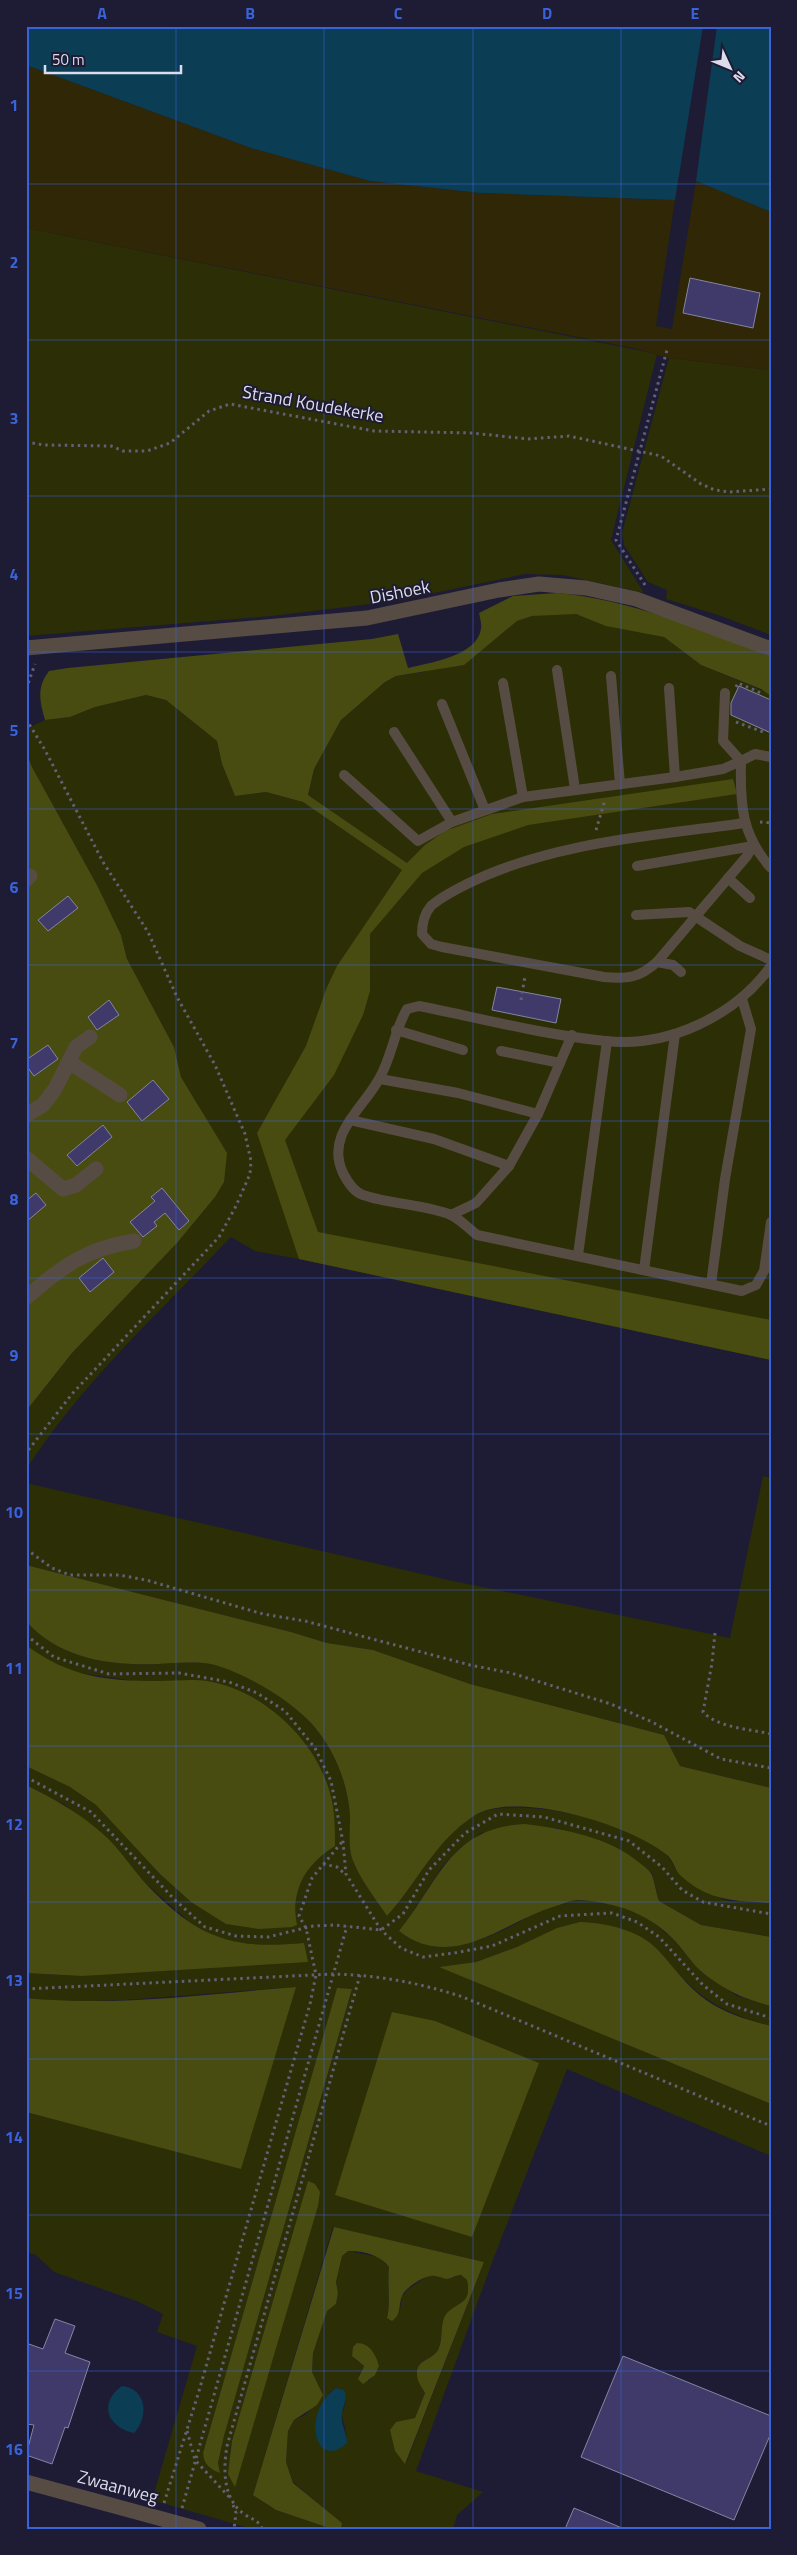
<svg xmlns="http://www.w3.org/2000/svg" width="797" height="2555" font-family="'Titillium Web',sans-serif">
<rect width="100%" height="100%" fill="#1e1c34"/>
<g fill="#2c2e05" fill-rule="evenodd">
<path d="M26 228 657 354 611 540 644 593 563 575 525 574 396 601 271 616 26 636Z"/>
<path d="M669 358 771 370V635L718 615 666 599 667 590 648 582 624 545 622 533Z"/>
<path d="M559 613 576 614 664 637 701 665 771 694V1360L299 1259 255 1251 231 1237C160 1312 82 1382 26 1470V1411L72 1353 177 1243 215 1197 199 1106 181 1077 174 1047 127 959 121 935 98 887 32 767 26 752V729L45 720 70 717 95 707 146 695 166 700 217 741 222 764 235 796 266 792 303 802 402 870 407 863 308 795 314 769 341 720 385 682 396 676 424 672 485 647 517 621 532 616Z"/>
<path d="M763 1476 771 1478V1788L680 1766 664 1735 470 1684 373 1650 327 1643 291 1632 26 1565V1483L448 1580 730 1638Z"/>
<path d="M26 1621C59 1659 111 1666 158 1664 176 1663 197 1661 215 1665 246 1673 289 1699 311 1723 334 1748 348 1783 350 1816 350 1828 348 1846 352 1857 359 1878 375 1898 387 1916 417 1883 435 1841 474 1816 507 1795 606 1817 639 1836 648 1841 663 1849 669 1858 673 1863 675 1869 679 1874 686 1881 716 1896 725 1900 738 1904 757 1902 771 1903V1937L701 1925 659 1901 652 1873 614 1847 557 1828 481 1833 460 1848 442 1867 411 1915 399 1931 434 1947 452 1946 480 1940 506 1929 542 1910 576 1900 612 1904 648 1918 674 1940 701 1972 737 1996 771 2006V2026C713 2010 694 1994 657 1949L517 1947 476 1962 440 1967 771 2104V2156L567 2069 493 2260 416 2471 483 2492 457 2515 453 2529H341V2523L293 2482 286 2462 288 2431 294 2420 305 2415 323 2395 312 2372 313 2353 327 2311 336 2304 338 2293 336 2282 342 2256 348 2251 379 2257 389 2267C387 2285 391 2301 387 2318L400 2310 402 2296 408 2289 426 2277 432 2275 448 2279 461 2275 467 2280C472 2305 459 2301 448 2313 438 2322 445 2341 436 2353 430 2360 419 2359 417 2371 417 2377 422 2387 425 2393L415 2418 407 2420 395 2451 406 2463 484 2262 333 2227 253 2495 276 2510 332 2529H252L152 2500 197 2346 157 2332 163 2314 139 2302 54 2272 36 2255 26 2252V2112L241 2168 295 1987 124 2000 68 2002 26 1998V1973L82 1976 303 1943 274 1946 249 1944 224 1940 197 1929 149 1886 65 1805 26 1785V1766L70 1787 96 1805 160 1874 191 1902 296 1925C292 1888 303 1866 335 1846L330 1793 175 1681H134L73 1672 44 1658 26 1645ZM337 1988 352 1990 224 2436 218 2463 220 2473C209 2468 204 2464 203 2453ZM308 2181 228 2458 232 2441ZM354 2359 379 2366 369 2381 359 2375 364 2366ZM336 2388 346 2400 342 2415 347 2437 320 2409 330 2392Z"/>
</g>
<g fill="#494c10">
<path d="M558 593C633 600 701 630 771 657V696L761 689 701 665 664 637 606 626 576 614 532 616 517 621 464 665 396 676 385 682 341 720 314 769 308 795 407 863 425 845 445 831 492 814 733 779 737 794 528 825 464 847 422 873 370 934V991L363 1015 334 1075 285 1140 318 1232 771 1320V1360L299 1259 257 1133 306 1046 327 987 337 966 402 870 303 802 266 792 235 796 222 764 217 741 166 700 146 695 95 707 70 717 45 720C40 702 36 688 49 671L68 668 372 639 398 634 408 668C429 663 477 656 481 629 482 625 480 618 479 613L513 596Z"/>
<path d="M26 752 32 767 98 887 121 935 127 959 174 1047 181 1077 227 1153 224 1182 215 1197 177 1243 72 1353 26 1411Z"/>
<path d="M26 1565 291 1632 327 1643 373 1650 470 1684 664 1735 680 1766 771 1788V1903C745 1901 720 1902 697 1888 692 1885 684 1879 679 1874 675 1869 673 1860 667 1855 631 1825 516 1789 474 1816 435 1841 417 1883 387 1916 375 1898 359 1878 352 1858 348 1846 350 1829 350 1816 348 1783 334 1748 311 1723 289 1699 246 1674 215 1665 198 1661 176 1663 158 1664 111 1666 59 1659 26 1621Z"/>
<path d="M26 1645C69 1677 106 1681 158 1681 174 1681 192 1679 207 1681 263 1690 316 1740 330 1793 335 1810 335 1829 335 1846 306 1864 290 1890 297 1925L292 1927 259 1929 226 1924 191 1902 160 1874 96 1805 70 1787 26 1766Z"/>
<path d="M26 1785C54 1799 80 1813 103 1834 120 1849 132 1869 148 1886 198 1938 232 1950 304 1943L308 1962 82 1976 26 1973Z"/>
<path d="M525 1824C564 1829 610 1837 641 1864 645 1867 650 1871 652 1875 655 1883 656 1893 659 1901L701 1925 771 1937V2006C742 1998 728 1992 703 1973 693 1965 685 1952 676 1942 651 1914 615 1902 578 1900 571 1900 563 1904 556 1906 504 1921 454 1973 399 1931 440 1881 449 1828 525 1824Z"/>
<path d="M580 1922C607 1923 639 1930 658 1950 674 1967 687 1987 706 2000 726 2014 748 2020 771 2026V2104L439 1967 476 1962 517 1947 557 1928Z"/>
<path d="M296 1987 241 2169 26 2112V1998C116 2007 206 1994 296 1987Z"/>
<path d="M337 1988 352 1989 224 2436 218 2463 220 2473C210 2469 204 2465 203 2453Z"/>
<path d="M392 2012 435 2021 539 2063 472 2237 335 2195Z"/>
<path d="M308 2181 315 2184 320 2192 318 2206 235 2487 228 2474 232 2441Z"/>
<path d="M334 2227 484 2262 405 2464 395 2451 390 2430 396 2422 415 2418 425 2393C421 2386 416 2380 417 2371 419 2359 432 2360 438 2350 444 2339 439 2322 447 2313 459 2301 472 2304 467 2280L461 2275C456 2275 451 2279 446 2279 441 2278 436 2275 431 2276 422 2277 405 2288 402 2296 398 2306 402 2314 392 2321L387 2318C391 2301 387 2285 389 2267 381 2255 362 2250 348 2251L342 2256 336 2282 338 2293 336 2304 327 2311 313 2353 312 2372 323 2395 317 2405 294 2420 288 2431 286 2462 293 2483 342 2523 341 2529H332L276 2510 253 2495Z"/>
<path d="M357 2343C370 2343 376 2355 379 2366L375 2375 363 2384 358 2379 364 2366 352 2356 353 2347Z"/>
</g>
<path fill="#2f2705" d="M26 65 251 148 370 181 480 193 675 200 656 326 672 329 696 181 771 212V370L669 358 633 348 26 228Z"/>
<g fill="#0b3e54">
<path d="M26 26H703L675 200 480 193 370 181 251 148 26 65Z"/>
<path d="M717 26H771V212L696 181Z"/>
<path d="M122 2386C147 2389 149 2417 134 2433 107 2427 98 2403 122 2386Z"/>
<path d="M336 2388 344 2390C348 2400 343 2405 342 2414 340 2424 347 2433 347 2443 315 2472 301 2413 336 2388Z"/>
</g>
<g fill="#3f3a6a" stroke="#8584a2">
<path d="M690 278 760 293 753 328 683 313Z"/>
<path d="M739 686 771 700V733L731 715V703Z"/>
<path d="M68 896 78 908 48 931 38 920Z"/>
<path d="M497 987 561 999 556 1023 492 1010Z"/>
<path d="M109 1000 119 1015 97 1030 88 1017Z"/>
<path d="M48 1045 58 1059 34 1076 26 1065V1060Z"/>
<path d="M153 1080 169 1099 142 1121 127 1102Z"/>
<path d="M103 1125 112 1137 77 1166 67 1155Z"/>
<path d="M162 1188 189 1221 179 1230 165 1213 154 1222 157 1226 143 1237 130 1222 155 1201 151 1197Z"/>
<path d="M36 1193 46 1205 26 1222V1201Z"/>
<path d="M103 1258 114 1272 90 1292 79 1278Z"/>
<path d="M55 2319 75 2326 65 2353 90 2362 68 2428 65 2427 52 2464 26 2455 34 2425 26 2424V2343L43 2349Z"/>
<path d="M623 2356 771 2416V2433L734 2520 581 2457Z"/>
<path d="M574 2508 622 2528V2529H565Z"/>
</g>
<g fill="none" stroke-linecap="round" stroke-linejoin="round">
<g stroke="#616075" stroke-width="3" stroke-dasharray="2.5 4" stroke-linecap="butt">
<path d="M26 442 44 445 111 446 123 451H147L170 443 209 411 230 404 374 431 472 433 528 439 569 436 661 456 701 484 715 490 730 492 771 489"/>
<path d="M645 585 616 540 667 350"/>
<path d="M736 687 738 683 761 693 760 695"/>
<path d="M26 689 35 664"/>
<path d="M26 719 45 750 103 862 148 932 177 997 215 1065 245 1134 251 1161 250 1174 236 1206 219 1237 72 1394 26 1453"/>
<path d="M736 722 766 733"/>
<path d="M760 822 771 823"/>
<path d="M596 830 605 800"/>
<path d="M521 1000 525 976"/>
<path d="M26 1549 52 1568 70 1575H119L146 1580 263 1614 305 1621 470 1665 511 1673 611 1704 652 1722 721 1759 771 1768"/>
<path d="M715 1633 712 1663 703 1712C718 1728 750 1729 771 1734"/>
<path d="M26 1635 54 1657 109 1674 179 1673 229 1682 257 1693 285 1711 315 1748 331 1781 343 1842 346 1874 381 1930 401 1948 423 1957 454 1953 492 1946 560 1916 612 1913 637 1922 659 1937 703 1985 727 2004 771 2018"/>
<path d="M26 1777 91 1812 175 1900 205 1927 236 1936 268 1937 313 1926 335 1925 381 1930 403 1914 429 1870 465 1833 498 1814 544 1817 629 1841 662 1867 682 1890 703 1902 771 1914"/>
<path d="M323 1864 337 1867 345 1874"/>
<path d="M26 1989 333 1974C378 1975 420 1983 463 1997L771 2126"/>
<path d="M187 2431 195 2460 231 2499"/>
<path d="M164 2503 199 2391 310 2004 316 1975 306 1928 299 1916 312 1878 342 1842"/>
<path d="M233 2505 236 2513 234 2529"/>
<path d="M182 2508 347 1926"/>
<path d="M262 2529C259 2520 251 2519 244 2514 223 2499 223 2470 227 2446L360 1975"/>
</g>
<g stroke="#574c43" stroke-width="10">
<path d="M557 670 575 789"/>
<path d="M611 676 620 784"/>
<path d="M503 683 523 797"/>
<path d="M669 688 675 777"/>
<path d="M442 704 485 810"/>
<path d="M394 732 452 822"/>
<path d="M771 757 755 754 741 761C740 803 741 835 771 868"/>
<path d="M344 775 418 841 452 822 523 797 675 777 723 769 741 761 723 741 725 693"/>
<path d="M745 823C652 836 552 842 467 884 455 890 441 897 431 906 424 914 422 924 422 934L431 944 442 947 604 977C628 979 639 978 657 962L747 856 753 846"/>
<path d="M637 866 753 846"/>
<path d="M728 878 750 898"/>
<path d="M636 915 689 912 740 946 771 960"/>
<path d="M657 962 673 965 681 972"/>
<path d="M771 966C735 1016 668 1048 605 1041 544 1035 480 1018 419 1006L407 1009C394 1031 392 1057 379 1079 362 1110 325 1135 343 1173 347 1181 354 1192 363 1195 389 1204 421 1204 449 1214 459 1218 468 1228 477 1235L742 1291 756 1285 764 1271 771 1222"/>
<path d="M396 1030 463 1050"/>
<path d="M501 1051 560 1063"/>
<path d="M380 1079 458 1093 538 1114"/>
<path d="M350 1120 434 1139 509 1166"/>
<path d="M451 1215 476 1203 509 1166 538 1114 572 1035"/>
<path d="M578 1255 607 1041"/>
<path d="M644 1270 675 1034"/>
<path d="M711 1284 725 1179 751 1029 742 999"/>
</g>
<g stroke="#574c43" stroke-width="15">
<path d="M26 648 367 618 499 590 539 584 586 588 636 599 771 649"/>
<path d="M26 880 30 876"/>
<path d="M69 1062 120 1095"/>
<path d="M26 1115 43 1105 55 1089 76 1047 90 1037"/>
<path d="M26 1158 63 1189 76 1185 96 1169"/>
<path d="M26 1298C62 1266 86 1249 134 1241"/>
</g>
<path stroke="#574c43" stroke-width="15" d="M26 2482 199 2529"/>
</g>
<path fill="none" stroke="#3a63db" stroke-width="1" stroke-opacity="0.55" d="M176 26V2529M324 26V2529M473 26V2529M621 26V2529M26 184H771M26 340H771M26 496H771M26 652H771M26 809H771M26 965H771M26 1121H771M26 1278H771M26 1434H771M26 1590H771M26 1746H771M26 1902H771M26 2059H771M26 2215H771M26 2371H771"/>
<g text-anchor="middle" stroke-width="4" stroke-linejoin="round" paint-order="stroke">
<g font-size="18" fill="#dcdcec" stroke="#1e1c34">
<text transform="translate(313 404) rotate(10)" y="6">Strand Koudekerke</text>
<text transform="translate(400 592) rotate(-11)" y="6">Dishoek</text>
<text transform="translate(118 2487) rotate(15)" y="6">Zwaanweg</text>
</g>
</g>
<rect width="797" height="2555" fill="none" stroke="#1e1c34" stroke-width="55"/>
<g transform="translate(730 68) rotate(134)" stroke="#1e1c34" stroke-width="4" paint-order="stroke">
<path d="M0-4L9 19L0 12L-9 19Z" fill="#dcdcec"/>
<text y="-8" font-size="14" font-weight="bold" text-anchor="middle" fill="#dcdcec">N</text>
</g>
<path d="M45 65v8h136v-8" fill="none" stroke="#dcdcec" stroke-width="2.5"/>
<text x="52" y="65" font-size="15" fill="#dcdcec" stroke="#1e1c34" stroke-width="4" paint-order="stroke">50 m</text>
<rect x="28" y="28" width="742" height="2500" fill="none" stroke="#3a63db" stroke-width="2"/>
<g font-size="16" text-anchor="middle" font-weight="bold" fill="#3a63db">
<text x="102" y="19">A</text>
<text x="250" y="19">B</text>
<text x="398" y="19">C</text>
<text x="547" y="19">D</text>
<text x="695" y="19">E</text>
<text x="14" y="111">1</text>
<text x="14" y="268">2</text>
<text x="14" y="424">3</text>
<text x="14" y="580">4</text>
<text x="14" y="736">5</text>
<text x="14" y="893">6</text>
<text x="14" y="1049">7</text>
<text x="14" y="1205">8</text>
<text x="14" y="1361">9</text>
<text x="14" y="1518">10</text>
<text x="14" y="1674">11</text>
<text x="14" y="1830">12</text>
<text x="14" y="1986">13</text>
<text x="14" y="2143">14</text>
<text x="14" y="2299">15</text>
<text x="14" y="2455">16</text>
</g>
</svg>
